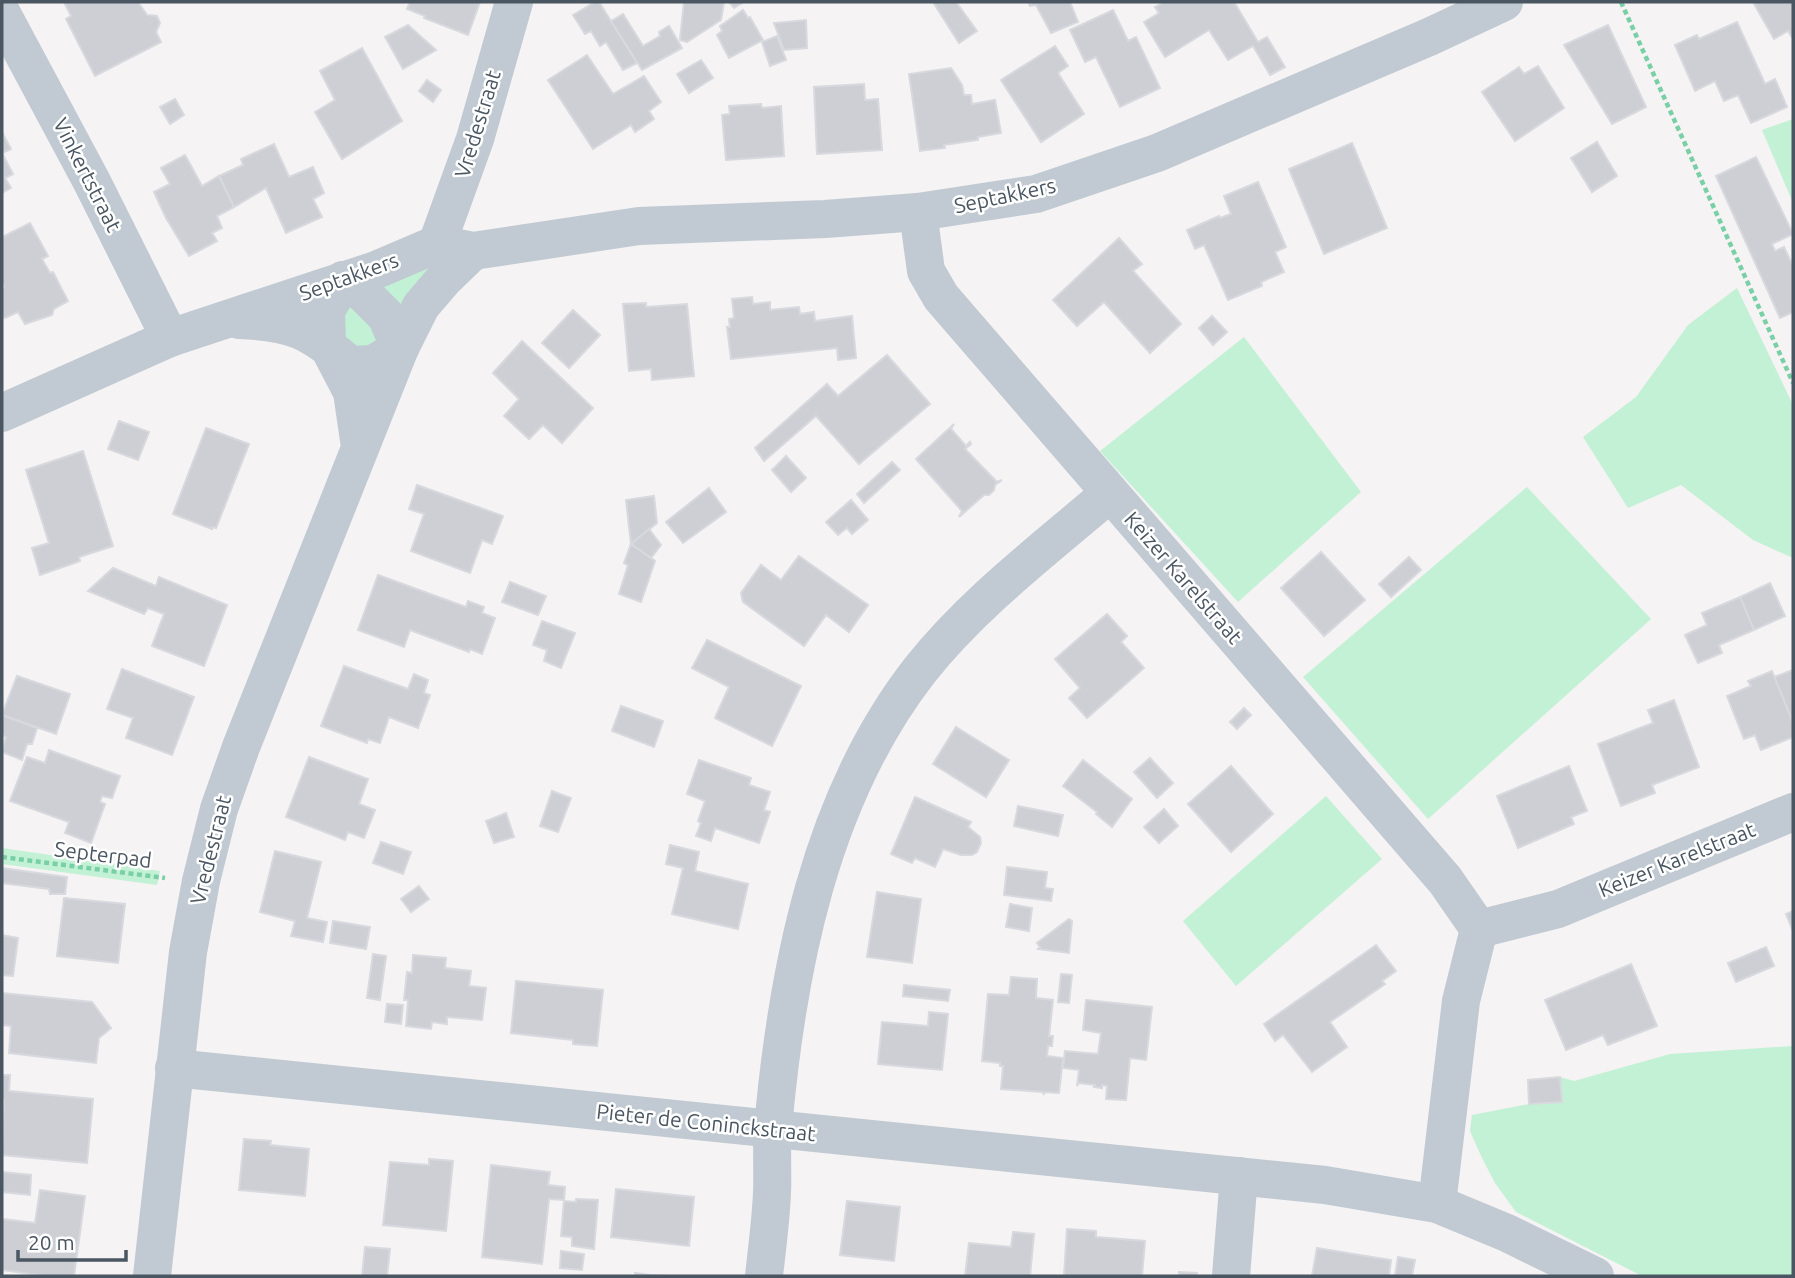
<svg xmlns="http://www.w3.org/2000/svg" width="1795" height="1278" font-family="Ubuntu,sans-serif">
<rect width="100%" height="100%" fill="#f5f3f3"/>
<g fill="#c3f1d5">
<path d="M1793 119V203L1762 130Z"/>
<path d="M436 261 398 326 375 290Z"/>
<path d="M1737 288 1793 405V558L1753 540 1681 485 1628 508 1583 437 1636 397 1688 325Z"/>
<path d="M337 306H357L384 343 349 350Z"/>
<path d="M1244 337 1361 492 1238 602 1100 451Z"/>
<path d="M1527 487 1651 619 1428 819 1303 677Z"/>
<path d="M1326 796 1382 859 1236 986 1183 921Z"/>
<path d="M2 848 160 871 157 885 2 864Z"/>
<path d="M1793 1046V1276H1642L1516 1212 1495 1183 1481 1156 1470 1131 1472 1115 1529 1104 1562 1102 1560 1077 1574 1081 1670 1054Z"/>
</g>
<g fill="#cdcfd5" stroke="#d7d9de" stroke-width="2">
<path d="M64 2H138L147 15 157 16 160 23 156 32 161 42 95 76 66 19 71 16Z"/>
<path d="M410 2H480L468 35 424 18 425 16 407 9Z"/>
<path d="M595 2H599L637 63 623 70 606 42 600 46 591 31 585 34 573 15Z"/>
<path d="M684 2H724L721 20 687 42 680 40Z"/>
<path d="M729 2H744L734 8Z"/>
<path d="M933 2H956L977 31 959 43Z"/>
<path d="M1034 2H1070L1078 22 1051 33 1036 5 1030 6 1029 4Z"/>
<path d="M1164 2H1234L1258 42 1267 37 1285 67 1270 75 1253 46 1228 60 1209 30 1165 57 1144 22 1159 13 1155 7Z"/>
<path d="M1753 2H1793V39L1788 31 1774 39Z"/>
<path d="M743 10 748 18 750 17 763 40 729 58 717 35 722 31 720 26Z"/>
<path d="M1113 10 1128 41 1136 37 1160 88 1120 107 1096 57 1085 62 1070 30Z"/>
<path d="M623 14 643 46 660 36 659 32 669 26 682 48 642 70 611 21Z"/>
<path d="M806 20 807 48 784 50 774 23Z"/>
<path d="M1737 22 1765 84 1775 79 1787 107 1751 123 1738 95 1724 101 1715 81 1695 91 1675 45 1697 35 1699 39Z"/>
<path d="M408 25 436 50 403 69 385 37Z"/>
<path d="M1608 25 1646 107 1612 124 1564 45Z"/>
<path d="M777 36 786 60 770 66 762 42Z"/>
<path d="M1055 46 1068 66 1058 73 1084 114 1041 142 1001 80Z"/>
<path d="M362 48 402 121 342 159 315 112 335 100 320 71Z"/>
<path d="M587 55 613 94 644 76 661 102 649 111 654 119 635 132 631 125 593 149 548 80Z"/>
<path d="M701 60 713 78 689 93 677 74Z"/>
<path d="M1538 66 1564 108 1515 141 1482 92 1519 67 1524 74Z"/>
<path d="M951 68 962 85 964 95H971L972 104 995 100 1001 133 978 137V140L944 145 945 148 920 151 909 74Z"/>
<path d="M427 80 441 90 433 102 419 91Z"/>
<path d="M864 84 865 100 878 99 882 150 817 154 814 87Z"/>
<path d="M175 99 184 115 170 124 160 107Z"/>
<path d="M761 104 762 108 781 106 784 156 726 160 722 115 730 114 729 106Z"/>
<path d="M2 132 11 149 2 153 13 174 5 178 11 188 2 193Z"/>
<path d="M1597 142 1617 176 1592 192 1571 158Z"/>
<path d="M1352 143 1387 228 1324 254 1289 169Z"/>
<path d="M274 144 289 177 313 167 324 193 313 199 322 217 286 233 266 188 234 207 219 176 243 165 241 159Z"/>
<path d="M185 155 202 186 219 176 234 207 217 216 222 228 212 233 217 241 189 256 166 218 154 192 170 184 161 168Z"/>
<path d="M1756 157 1793 234 1772 244 1775 251 1784 247 1793 266V312L1780 318 1716 176Z"/>
<path d="M1258 182 1286 247 1275 252 1284 272 1261 282 1262 286 1228 300 1204 245 1195 249 1187 230 1219 216 1220 218 1231 214 1224 196Z"/>
<path d="M30 223 48 256 42 259 50 273 53 272 68 301 54 309 52 315 25 324 18 312 5 318 2 317V288L4 287 2 283V237Z"/>
<path d="M1119 238 1142 264 1133 271 1181 324 1150 353 1104 302 1077 326 1053 300Z"/>
<path d="M752 297 753 304 770 302V310L799 307 800 314 814 312 815 321 852 316 856 358 838 360 837 348 731 359 727 327H730L729 319 734 318 732 299Z"/>
<path d="M646 303V307L687 304 694 376 652 380 651 369 629 371 623 304Z"/>
<path d="M573 310 600 335 569 368 542 343Z"/>
<path d="M1212 316 1227 332 1213 345 1199 328Z"/>
<path d="M522 341 593 408 562 443 543 425 529 439 504 416 519 399 493 373Z"/>
<path d="M887 355 930 404 859 464 816 416 764 461 755 448 827 384 838 396Z"/>
<path d="M119 421 149 432 138 460 108 449Z"/>
<path d="M954 424 951 429 966 446 970 442 971 444 965 449 997 482 1002 480 995 485 994 490 989 495H984L959 517 962 511 916 459Z"/>
<path d="M206 428 249 444 216 528 212 527V529L173 514Z"/>
<path d="M83 451 113 546 79 557 80 561 40 575 32 548 49 543 26 470Z"/>
<path d="M786 456 806 478 791 492 772 470Z"/>
<path d="M892 462 900 470 864 503 857 494Z"/>
<path d="M417 485 503 516 492 544 482 540 470 573 411 551 424 514 409 509Z"/>
<path d="M709 488 726 512 683 543 666 522Z"/>
<path d="M654 496 657 523 631 544 626 500Z"/>
<path d="M851 500 868 520 852 534 847 528 838 535 826 522Z"/>
<path d="M649 529 661 545 651 558 631 544Z"/>
<path d="M631 544 655 561 641 602 619 594 628 565 624 563Z"/>
<path d="M1321 552 1365 600 1324 636 1281 588Z"/>
<path d="M799 556 868 605 849 632 826 615 804 646 743 602 741 593 761 565 781 580Z"/>
<path d="M1409 557 1421 570 1391 597 1379 584Z"/>
<path d="M113 568 156 586 159 577 227 605 204 666 152 646 164 614 148 608 144 614 88 591Z"/>
<path d="M378 575 466 607 468 601 484 607 482 613 495 618 482 654 470 649 469 652 410 630 404 647 358 630Z"/>
<path d="M510 582 546 596 538 615 502 602Z"/>
<path d="M1770 583 1785 616 1754 630 1740 597Z"/>
<path d="M1740 597 1754 630 1719 645 1722 653 1698 663 1685 635 1707 625 1702 613Z"/>
<path d="M1107 614 1127 636 1121 642 1144 668 1087 718 1069 698 1080 688 1055 659Z"/>
<path d="M542 621 575 633 561 668 544 661 547 650 533 645Z"/>
<path d="M707 640 801 686 772 746 715 718 729 687 692 668Z"/>
<path d="M344 666 408 689 414 674 428 680 424 693 430 695 418 728 389 717 380 743 368 739 367 743 321 726Z"/>
<path d="M122 669 194 697 172 755 126 738 133 718 107 709Z"/>
<path d="M1793 670V723L1774 677Z"/>
<path d="M1772 671 1793 723V737L1761 750 1755 735 1744 739 1727 696 1751 686 1748 681Z"/>
<path d="M17 676 70 694 56 734 2 715Z"/>
<path d="M1674 700 1699 767 1652 785 1655 793 1621 806 1598 744 1653 723 1648 710Z"/>
<path d="M621 706 663 721 654 747 612 731Z"/>
<path d="M1244 708 1251 715 1237 729 1230 722Z"/>
<path d="M2 715 37 728 32 744H27L22 760 2 752 6 737 2 735Z"/>
<path d="M956 727 1009 760 986 797 933 764Z"/>
<path d="M49 750 120 776 112 798 102 796 100 802 105 804 91 843 65 833 69 822 10 801 27 757 45 763Z"/>
<path d="M309 757 368 779 359 804 375 810 364 838 348 832 345 840 286 817Z"/>
<path d="M1150 758 1173 783 1157 798 1134 772Z"/>
<path d="M699 760 751 778 749 785 770 792 764 810 770 812 759 843 715 828 711 841 696 836 701 823 698 821 705 801 687 794Z"/>
<path d="M1083 760 1132 799 1112 827 1096 814 1097 812 1063 786Z"/>
<path d="M1231 766 1273 814 1231 852 1188 804Z"/>
<path d="M1569 766 1587 811 1571 817 1574 824 1518 848 1497 796Z"/>
<path d="M552 791 571 798 558 832 540 826Z"/>
<path d="M915 797 971 822 968 827 980 837 981 843 977 852 972 855H961L943 849 935 867 915 858 912 863 891 854Z"/>
<path d="M1018 806 1063 815 1058 836 1014 826Z"/>
<path d="M1164 809 1178 826 1159 843 1144 827Z"/>
<path d="M506 813 514 837 494 843 486 821Z"/>
<path d="M381 842 411 852 403 874 373 863Z"/>
<path d="M670 845 699 852 695 871 748 884 738 929 672 914 683 868 666 864Z"/>
<path d="M275 851 321 862 307 918 327 922 323 942 291 936 295 921 260 912Z"/>
<path d="M1007 867 1047 872 1045 888 1053 889 1051 901 1004 895Z"/>
<path d="M2 868 67 877 65 894H50L49 889 2 883Z"/>
<path d="M419 886 429 899 411 912 401 899Z"/>
<path d="M877 892 921 899 912 963 867 957Z"/>
<path d="M64 898 125 904 118 963 57 956Z"/>
<path d="M1010 904 1032 908 1029 931 1006 927Z"/>
<path d="M1793 911V931L1786 914Z"/>
<path d="M1069 919 1072 921 1069 953 1038 949 1040 947 1037 943Z"/>
<path d="M333 921 370 927 366 949 330 943Z"/>
<path d="M2 935 18 938 13 976 2 975Z"/>
<path d="M1376 945 1396 971 1382 981 1385 984 1330 1022 1347 1047 1312 1072 1283 1035 1275 1041 1264 1024Z"/>
<path d="M1766 947 1774 966 1736 982 1728 963Z"/>
<path d="M373 954 386 956 380 1000 367 998Z"/>
<path d="M413 955 446 958 445 968 471 971 469 986 486 988 482 1020 447 1017V1024L432 1022 431 1029 406 1026 408 1000H404L407 972 412 973Z"/>
<path d="M1631 964 1657 1026 1608 1045 1603 1035 1566 1050 1545 1000Z"/>
<path d="M1061 974 1072 975 1069 1003 1058 1002Z"/>
<path d="M1011 977 1037 979 1036 998 1053 1000 1049 1036H1053L1052 1046H1048L1047 1056 1063 1058 1059 1093 1044 1092V1095L1043 1092 1001 1089 1003 1066H1000V1063L982 1061 988 994 1009 995Z"/>
<path d="M516 981 603 990 597 1046 573 1044V1040L511 1033Z"/>
<path d="M904 985 950 990 948 1001 903 996Z"/>
<path d="M2 993 92 1002 111 1028 99 1038 96 1063 9 1053 11 1026 2 1025Z"/>
<path d="M1086 1000 1152 1007 1146 1060 1130 1058 1126 1100 1106 1099 1107 1086 1102 1085V1088L1094 1087 1095 1085 1079 1083 1077 1086 1079 1070 1063 1068 1065 1051 1098 1054 1101 1033 1083 1030Z"/>
<path d="M387 1004 403 1005 401 1024 385 1022Z"/>
<path d="M929 1012 948 1014 942 1070 878 1064 882 1022 928 1026Z"/>
<path d="M2 1075H10L9 1091 93 1099 87 1163 2 1155 4 1100H2Z"/>
<path d="M1560 1077 1562 1102 1529 1104 1528 1080Z"/>
<path d="M244 1139 271 1141 270 1145 309 1149 305 1196 239 1190Z"/>
<path d="M429 1159 453 1161 446 1231 383 1225 390 1162 429 1165Z"/>
<path d="M491 1165 550 1172 548 1185 565 1187 564 1200 549 1199 542 1264 482 1257Z"/>
<path d="M2 1172 31 1175 30 1195 2 1192Z"/>
<path d="M616 1189 694 1197 689 1246 611 1237Z"/>
<path d="M40 1190 85 1196 74 1276H46L2 1270V1219L35 1223Z"/>
<path d="M576 1199 598 1200 594 1249 572 1246V1237L561 1236 564 1201 576 1202Z"/>
<path d="M847 1201 900 1207 894 1261 840 1255Z"/>
<path d="M1067 1229 1096 1231V1237L1145 1241 1142 1276H1064Z"/>
<path d="M1013 1232 1034 1234 1030 1276H965L969 1243 1011 1247Z"/>
<path d="M365 1247 390 1249 387 1276H362Z"/>
<path d="M1317 1248 1391 1260 1389 1276H1312Z"/>
<path d="M561 1251 584 1254 582 1270 560 1268Z"/>
<path d="M1398 1257 1415 1260 1412 1276H1395Z"/>
<path d="M1179 1272 1197 1273V1276H1179Z"/>
<path d="M635 1273 650 1275 672 1276H635Z"/>
</g>
<g fill="none" stroke-linecap="round" stroke-linejoin="round">
<g stroke="#7ad0a6" stroke-width="4.5" stroke-dasharray="5 3.5" stroke-linecap="butt">
<path d="M1621 2 1793 383"/>
<path d="M2 857 165 878"/>
</g>
<g stroke="#c1cad2" stroke-width="38">
<path d="M2 14 92 182 170 338"/>
<path d="M918 212 926 271 941 297 1445 880 1479 929 1461 1001 1437 1204"/>
<path d="M437 244 475 139 514 2"/>
<path d="M239 320C292 322 310 330 350 365L373 364 400 348 421 306 445 278 473 251"/>
<path d="M2 413 170 338 376 270 437 244 473 251 639 226 825 219 918 212 1036 194 1157 153 1429 37 1504 2"/>
<path d="M1479 929 1558 909 1793 812"/>
<path d="M174 1068 1325 1185 1437 1204 1507 1233 1595 1276"/>
<path d="M152 1276 188 952 201 881 219 809 241 747 400 348 386 316 364 294 343 280 326 311 327 344 352 392 360 447"/>
<path d="M764 1276C767 1248 771 1220 772 1192 773 1171 771 1149 773 1128 787 970 820 798 920 670 974 602 1045 549 1110 493"/>
<path d="M1231 1276 1239 1176"/>
</g>
</g>
<g text-anchor="middle" stroke-width="5" stroke-linejoin="round" paint-order="stroke">
<g font-size="21" fill="#4a5661" stroke="#fff">
<text transform="translate(478 124) rotate(-73)" y="7">Vredestraat</text>
<text transform="translate(87 175) rotate(63)" y="7">Vinkertstraat</text>
<text transform="translate(1005 196) rotate(-12)" y="7">Septakkers</text>
<text transform="translate(349 277) rotate(-20)" y="7">Septakkers</text>
<text transform="translate(1183 578) rotate(49)" y="7">Keizer Karelstraat</text>
<text transform="translate(211 850) rotate(-76)" y="7">Vredestraat</text>
<text transform="translate(103 855) rotate(7)" y="7">Septerpad</text>
<text transform="translate(1677 860) rotate(-22)" y="7">Keizer Karelstraat</text>
<text transform="translate(706 1123) rotate(6)" y="7">Pieter de Coninckstraat</text>
</g>
</g>
<rect width="1795" height="1278" fill="none" stroke="#4a5661" stroke-width="7"/>
<path d="M18 1250v10h108v-10" fill="none" stroke="#4a5661" stroke-width="3.5"/>
<text x="28" y="1250" font-size="21" fill="#4a5661" stroke="#ffffff" stroke-width="5" paint-order="stroke">20 m</text>
</svg>
